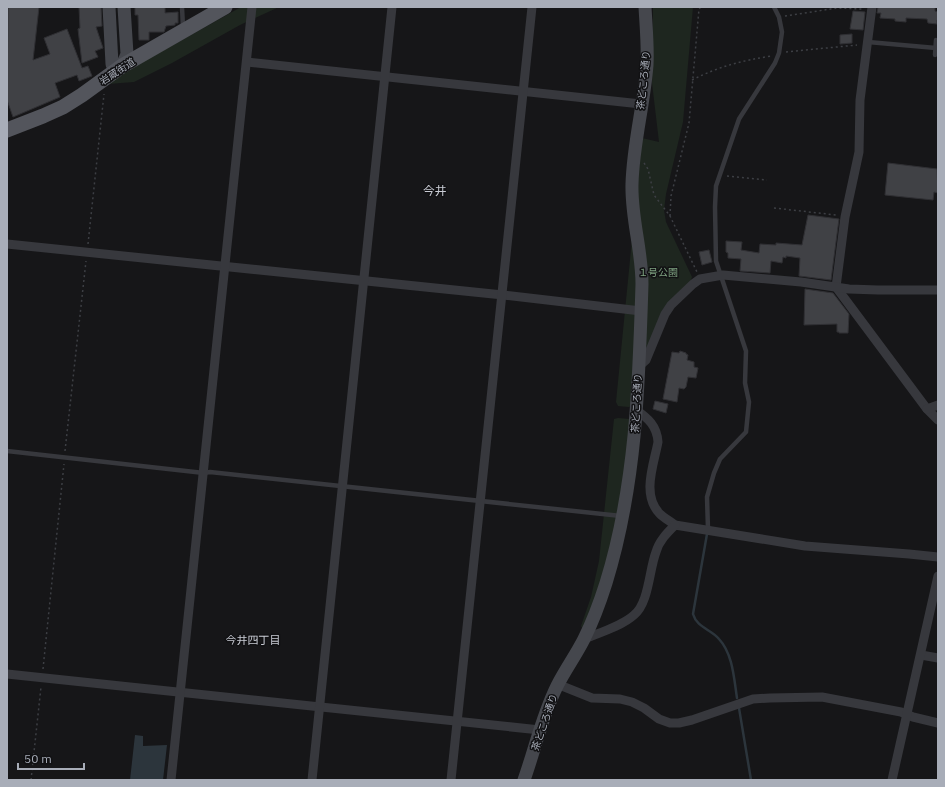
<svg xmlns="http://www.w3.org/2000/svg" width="945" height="787" font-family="'IBM Plex Sans','Noto Sans JP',sans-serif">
<rect width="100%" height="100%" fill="#161618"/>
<g fill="#1e261f">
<path d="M241 7H279L240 25 172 63 134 82 108 84 130 69Z"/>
<path d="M653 7H693L683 122 666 194 664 210 666 222 692 277 690 282 663 309 634 404 629 407 618 406 616 402 642 138 659 142 652 83Z"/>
<path d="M618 418 629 419 633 423 607 575 583 630 581 626 591 597 599 561 614 419Z"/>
</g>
<path fill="#2c353c" d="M135 735 143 736V746L167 745 163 780H130Z"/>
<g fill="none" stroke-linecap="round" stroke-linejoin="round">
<g stroke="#2c353c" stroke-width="2.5">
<path d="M707 534 693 614C697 628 711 629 719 639 733 654 734 679 737 698"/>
<path d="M739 708 751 780"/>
</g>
</g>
<g fill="#404145" stroke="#303034">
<path d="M8 7H39L33 60 50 54 44 38 67 29 82 68 88 66 92 76 79 81 77 75 55 83 60 97 13 117 7 100Z"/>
<path d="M79 7H101L102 26 96 27 103 48 95 51 98 57 82 63 78 29 80 28Z"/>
<path d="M135 7H165V13L178 12V23H175V25L166 26 164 32H149V40H139L138 15H135Z"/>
<path d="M878 7H935V11L938 12V20H937V24L928 23 927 19 906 18V22L895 21V19L880 18 881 13H877Z"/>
<path d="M853 11 865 12 863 30 850 29Z"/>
<path d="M852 34V43L840 44V35Z"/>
<path d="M888 163 937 169 938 193 934 192 933 200 885 195Z"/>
<path d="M808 215 839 219 831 280 799 276 800 258 786 256V258L783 257 782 263 771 261 770 273 740 271 741 259 728 258V253L726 252V241L742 242 741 250 759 253 760 244 776 245V243L802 245Z"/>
<path d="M709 250 712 262 702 265 699 252Z"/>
<path d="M805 289 833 293 849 314 848 333H839V332H837V324L804 325Z"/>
<path d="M680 351 686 353V354L688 355 687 360 694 362V367L698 368 696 378 688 377 686 387 684 389 679 388 677 402 663 399 672 352 679 353Z"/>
<path d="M655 401 668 404 666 413 653 409Z"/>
</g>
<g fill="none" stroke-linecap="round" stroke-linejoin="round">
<g stroke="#3d3f44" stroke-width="1.5" stroke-dasharray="2 3" stroke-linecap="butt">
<path d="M785 16 837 8 862 9"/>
<path d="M786 52 857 45"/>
<path d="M692 80C720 66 741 61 771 56"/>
<path d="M644 163 648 169 654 195 670 216 697 272"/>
<path d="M727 176 767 180"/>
<path d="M774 208 836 215"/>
<path d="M670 216 671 196 689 123 699 9 701 7"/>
<path d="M88 244 104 94"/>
<path d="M65 451 86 261"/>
<path d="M43 669 64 464"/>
<path d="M31 780 41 687"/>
</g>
<g stroke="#37383d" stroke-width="4.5">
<path d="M182 7 183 27"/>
<path d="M868 42 936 48"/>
<path d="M935 55 936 40"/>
<path d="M7 451 204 473 210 472 621 516"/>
<path d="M708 529 707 497 714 473 720 459 746 432 749 402 745 383 746 351 716 261 715 207 716 186 739 119 775 63 779 53 782 32 779 17 774 7"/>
</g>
<g stroke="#37383d" stroke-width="9">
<path d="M872 7 860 100 859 152 845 217 836 287 927 409 938 420"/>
<path d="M247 62 641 104"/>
<path d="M7 244 503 295 641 311"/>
<path d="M638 367 646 360 665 314 671 305 693 284 700 279 723 275 801 282 849 289 878 290H938"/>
<path d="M927 409 938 405"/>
<path d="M636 410C648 418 657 426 658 442 654 464 641 495 660 514 664 518 670 521 675 525L805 546 909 554 938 557"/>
<path d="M584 639C599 633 622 626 634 615 649 603 649 570 656 552 659 541 667 533 675 525"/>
<path d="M921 655 938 658"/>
<path d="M7 674 540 730"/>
<path d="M557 684 592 698 620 699 632 702 644 708 659 719 670 723H679L692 720 753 699 770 698 822 697 901 712 913 717 938 723"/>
<path d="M171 780 252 7"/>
<path d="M312 780 392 7"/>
<path d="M451 780 532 7"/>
<path d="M892 780 938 576"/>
</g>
<g stroke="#45474d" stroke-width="13">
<path d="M109 7 112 64 122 66 127 54 124 7"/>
<path d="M524 780C535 749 542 716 557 686 565 670 576 655 584 639 593 621 600 602 606 583 636 486 639 385 642 284 642 250 631 218 632 184 633 144 644 105 647 65 648 46 646 26 645 7"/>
</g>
<path stroke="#53555c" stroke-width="15" d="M7 130 43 116 63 107 82 95 122 66 225 7"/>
</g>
<g text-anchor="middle" stroke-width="3" stroke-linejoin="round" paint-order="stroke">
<g font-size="10" fill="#a8adb8" stroke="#111113">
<text transform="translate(117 71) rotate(-33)" y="4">岩蔵街道</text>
<text transform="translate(643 80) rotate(-84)" y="4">茶どころ通り</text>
<text transform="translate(636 403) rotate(-87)" y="4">茶どころ通り</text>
<text transform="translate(544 722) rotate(-71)" y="4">茶どころ通り</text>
</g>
<g font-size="10" fill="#7fa381" stroke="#111113">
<text x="658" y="276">１号公園</text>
</g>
<g font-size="11" fill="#c9ccd4" stroke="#111113">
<text x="253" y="644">今井四丁目</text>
</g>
<g font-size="12" fill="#c9ccd4" stroke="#111113">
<text x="435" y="195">今井</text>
</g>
</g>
<rect width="945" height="787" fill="none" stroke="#a8adb8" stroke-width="16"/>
<path d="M18 763v6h66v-6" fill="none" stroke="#a8adb8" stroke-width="2"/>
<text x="24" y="763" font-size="12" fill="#a8adb8" stroke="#111113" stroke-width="3" paint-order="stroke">50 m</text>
</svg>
